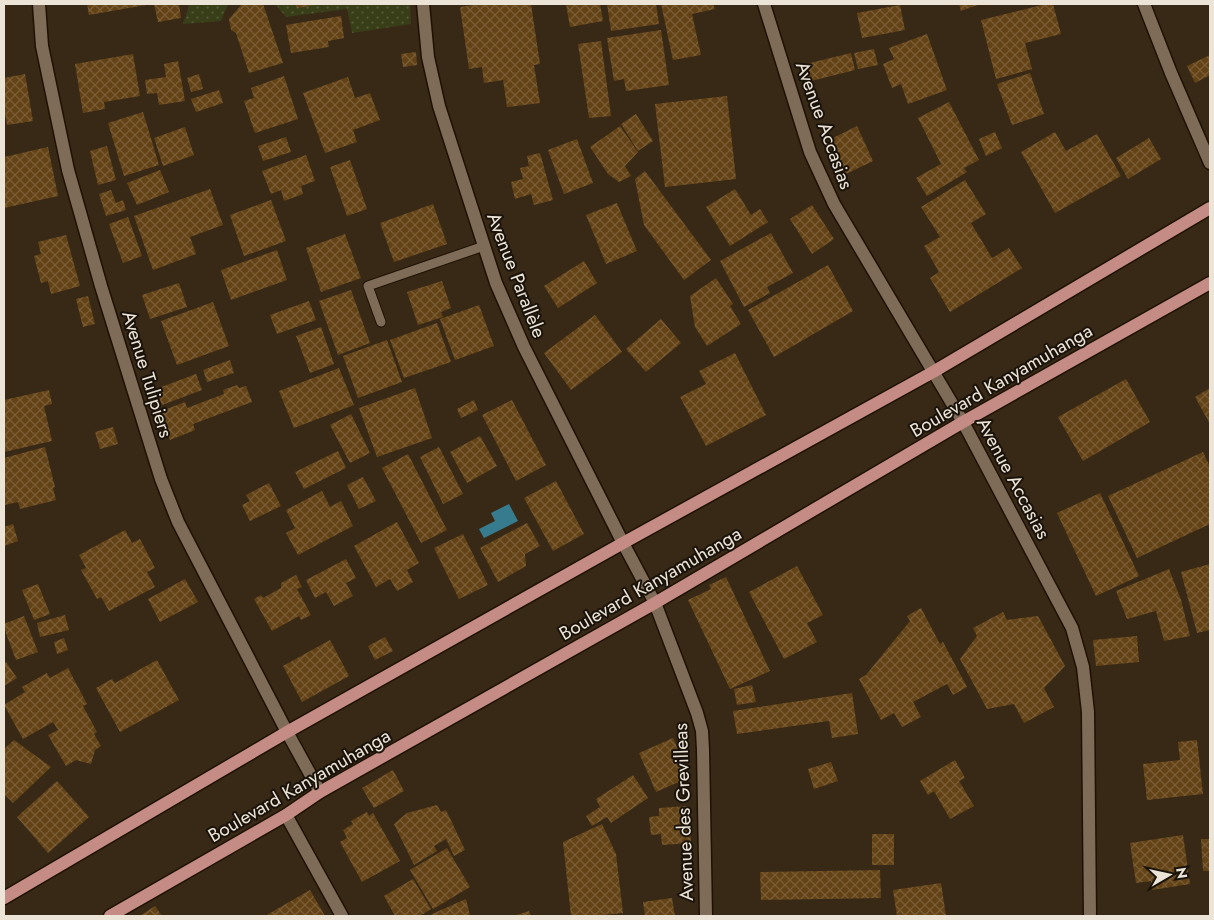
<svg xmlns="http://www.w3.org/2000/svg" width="1214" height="920" font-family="Jost,sans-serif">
<defs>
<pattern id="grass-dots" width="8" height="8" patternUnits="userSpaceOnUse" patternTransform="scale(1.25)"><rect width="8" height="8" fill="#383e18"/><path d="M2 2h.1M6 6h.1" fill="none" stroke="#555a39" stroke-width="1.8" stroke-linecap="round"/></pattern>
<pattern id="building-cross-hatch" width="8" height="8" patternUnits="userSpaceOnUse" patternTransform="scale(1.25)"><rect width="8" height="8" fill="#634215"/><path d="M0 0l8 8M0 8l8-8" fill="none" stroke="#7a5d36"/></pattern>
</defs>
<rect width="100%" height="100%" fill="#382916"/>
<g fill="url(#grass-dots)">
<path d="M186 4H228L221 21 183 24 189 6Z"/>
<path d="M275 4H410L411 24 352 33 347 9 286 17Z"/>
</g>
<path fill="#377c8e" d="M509 504 518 521 484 538 479 529 495 521 491 513Z"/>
<g fill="url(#building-cross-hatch)">
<path d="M87 4H146V5L89 15Z"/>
<path d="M154 4H179L181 18 158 22Z"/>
<path d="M242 4H263L283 63 249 73 236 33 231 30 229 19Z"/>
<path d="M296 4H315V5L297 8Z"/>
<path d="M473 4H531L540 64 534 65 540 103 507 107 503 80 484 83 482 67 469 69 460 7 473 5Z"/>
<path d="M566 4H600L603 21 570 27Z"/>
<path d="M607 4H656L659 24 611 31Z"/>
<path d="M661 4H713L715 9 692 14 701 55 673 60Z"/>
<path d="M959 4H980L961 11Z"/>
<path d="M1046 4H1053L1061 34 1025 43 1032 69 996 79 981 20Z"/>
<path d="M900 5 905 30 862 38 857 13Z"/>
<path d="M341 16 344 38 328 41 329 47 291 53 286 25Z"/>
<path d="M661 30 669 85 626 91 624 79 614 81 607 38Z"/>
<path d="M927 34 947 90 908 104 901 84 892 88 883 64 894 59 889 48Z"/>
<path d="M601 41 611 116 589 118 578 44Z"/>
<path d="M874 49 878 65 858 69 854 53Z"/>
<path d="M416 52 417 65 403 67 401 54Z"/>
<path d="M851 53 855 70 807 82 802 65Z"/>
<path d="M133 54 140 96 104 102 105 109 83 113 75 64Z"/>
<path d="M1210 55V75L1195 83 1187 66Z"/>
<path d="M178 61 185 101 159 105 157 93 147 94 145 80 166 77 164 64Z"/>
<path d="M1030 73 1044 114 1012 125 997 84Z"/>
<path d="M25 74 33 121 7 125 4 108V78Z"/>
<path d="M199 74 203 89 191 92 187 78Z"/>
<path d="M284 76 298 119 255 133 244 101 254 98 251 88Z"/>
<path d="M348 77 355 98 370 93 380 120 353 130 357 142 325 153 303 93Z"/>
<path d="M219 90 223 103 196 112 191 99Z"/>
<path d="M727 96 736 179 665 187 655 104Z"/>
<path d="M949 102 979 160 964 168 967 172 927 196 916 178 941 164 918 118Z"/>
<path d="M143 112 159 165 124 176 108 123Z"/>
<path d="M636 114 653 141 638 151 621 124Z"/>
<path d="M620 126 638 152 625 166 631 176 619 182 608 174 590 147Z"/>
<path d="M857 126 873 161 846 174 829 140Z"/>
<path d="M185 127 194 155 163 166 154 138Z"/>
<path d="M995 132 1002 148 986 156 979 139Z"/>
<path d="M1055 132 1066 151 1097 134 1121 176 1055 213 1021 152Z"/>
<path d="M286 137 291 152 263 161 258 146Z"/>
<path d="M1149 138 1161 159 1128 179 1116 158Z"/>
<path d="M577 139 593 183 564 194 548 150Z"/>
<path d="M107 146 116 180 98 185 90 151Z"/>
<path d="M48 147 58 196 4 208V157Z"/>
<path d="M540 153 553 200 534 205 531 194 515 199 511 182 523 179 520 168 529 166 527 156Z"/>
<path d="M306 155 315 181 301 186 303 194 284 201 281 190 271 194 262 171Z"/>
<path d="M350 160 367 209 347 216 330 167Z"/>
<path d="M160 170 169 192 137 205 127 183Z"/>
<path d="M645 171 711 260 684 280 644 225 635 179Z"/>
<path d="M965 180 986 214 971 223 992 258 1009 248 1022 268 950 312 930 278 939 272 924 246 940 237 921 207Z"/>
<path d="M210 189 223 225 190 237 196 254 153 270 134 216Z"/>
<path d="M735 189 751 215 760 209 768 222 730 246 706 207Z"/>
<path d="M111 190 116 203 123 200 126 210 106 216 99 194Z"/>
<path d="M271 200 286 241 244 256 230 215Z"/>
<path d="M617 203 637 251 606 264 586 215Z"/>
<path d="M433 204 447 244 394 262 380 223Z"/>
<path d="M812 205 834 239 812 254 790 219Z"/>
<path d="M128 217 142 256 123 263 109 224Z"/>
<path d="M771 233 793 273 767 287 770 293 744 307 720 261Z"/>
<path d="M345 234 361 278 321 292 306 248Z"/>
<path d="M66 235 80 286 51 294 48 281 41 283 34 256 41 254 38 242Z"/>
<path d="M277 250 287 280 231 300 221 270Z"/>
<path d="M584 261 597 283 558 308 544 286Z"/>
<path d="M828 265 853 311 774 357 748 310Z"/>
<path d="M716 278 733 304 730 306 741 324 707 346 695 327 690 296Z"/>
<path d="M442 281 451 308 441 312 443 317 418 325 407 292Z"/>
<path d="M179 283 187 307 150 319 142 295Z"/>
<path d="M351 290 370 343 338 355 319 301Z"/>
<path d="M88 296 95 324 83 327 76 299Z"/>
<path d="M309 301 316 320 277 334 270 315Z"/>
<path d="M213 302 229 346 177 365 161 321Z"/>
<path d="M479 305 494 346 455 360 440 319Z"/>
<path d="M595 315 622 352 571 390 544 353Z"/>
<path d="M661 319 681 343 646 372 626 349Z"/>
<path d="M437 323 451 362 404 378 390 340Z"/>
<path d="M321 327 334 364 310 373 296 336Z"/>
<path d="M387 340 402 382 358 398 343 356Z"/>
<path d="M735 353 766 415 706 446 680 397 706 384 699 371Z"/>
<path d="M230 360 234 373 207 382 203 370Z"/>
<path d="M339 368 354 405 294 428 279 391Z"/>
<path d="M196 374 202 390 162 405 156 389Z"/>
<path d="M1126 379 1150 422 1083 461 1058 417Z"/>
<path d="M237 385 239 388 246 386 252 402 193 424 195 430 170 440 159 412 185 402 187 408 224 394 223 390Z"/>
<path d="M415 388 432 438 377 457 359 408Z"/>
<path d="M1210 388V424L1195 397Z"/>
<path d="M49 390 52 404 44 406 52 441 4 452V400Z"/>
<path d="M474 400 478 410 461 418 457 409Z"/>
<path d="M512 400 546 465 516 481 482 415Z"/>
<path d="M351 414 370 453 350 463 330 425Z"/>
<path d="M113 427 118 444 100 449 95 432Z"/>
<path d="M480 436 497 466 467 483 450 452Z"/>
<path d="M45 447 55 487 53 488 56 500 20 509 18 502 5 505 4 500V458Z"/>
<path d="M439 447 463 494 443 504 420 457Z"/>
<path d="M338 451 346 468 304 489 295 472Z"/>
<path d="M1203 452 1210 467V524L1137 558 1108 496Z"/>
<path d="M408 454 447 530 421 543 382 468Z"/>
<path d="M363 477 376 501 359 509 347 485Z"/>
<path d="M556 481 584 534 553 551 524 498Z"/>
<path d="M269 483 281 506 250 521 242 505 250 501 246 495Z"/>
<path d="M322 491 330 507 341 501 353 526 298 555 286 533 295 528 286 510Z"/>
<path d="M1100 493 1139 576 1096 596 1057 513Z"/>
<path d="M397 522 419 563 407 570 413 582 397 591 390 579 376 587 354 546Z"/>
<path d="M527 523 540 546 525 554 526 566 498 582 480 548Z"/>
<path d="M13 524 18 541 4 546V527Z"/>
<path d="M125 530 132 543 140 539 155 568 147 572 155 587 109 611 101 597 97 599 81 570 86 568 79 555Z"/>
<path d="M463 534 488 585 459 599 434 548Z"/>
<path d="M346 559 356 578 346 583 353 596 334 606 326 592 315 598 306 580Z"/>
<path d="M1210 564V630L1197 633 1181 572Z"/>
<path d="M797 566 823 615 807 623 817 642 784 659 749 592Z"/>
<path d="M1169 569 1181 600 1190 636 1164 641 1156 611 1127 619 1116 591Z"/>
<path d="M296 575 302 587 297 589 311 615 301 620 299 616 272 631 254 599 261 595 263 598 281 588V583Z"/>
<path d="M726 577 770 671 730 689 688 600 711 589 709 585Z"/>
<path d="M185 579 198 602 160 622 148 599Z"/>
<path d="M38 584 50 614 34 620 22 590Z"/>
<path d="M921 608 940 644 943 642 967 687 953 695 947 684 913 702 921 717 902 727 894 713 881 720 859 679 866 675 910 621 907 616Z"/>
<path d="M1003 612 1007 620 1038 616 1065 666 1044 688 1054 707 1024 723 1014 704 987 709 960 659 977 636 973 628Z"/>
<path d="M65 615 69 630 40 637 37 623Z"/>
<path d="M24 616 38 652 16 660 4 628V624Z"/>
<path d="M1137 636 1139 662 1096 666 1093 640Z"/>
<path d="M385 637 393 651 375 660 368 646Z"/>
<path d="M64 638 68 650 57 654 54 642Z"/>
<path d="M330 640 349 676 302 702 283 666Z"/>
<path d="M157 660 179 700 120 732 96 688 112 679 115 683Z"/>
<path d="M6 662 17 678 4 686V663Z"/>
<path d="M68 668 87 704 83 706 97 732 94 734 101 746 95 750 91 764 76 760 66 766 48 735 58 730 53 722 23 739 4 705 25 692 22 687 47 673 50 678Z"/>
<path d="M752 685 756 702 737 705 734 689Z"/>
<path d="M852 693 858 734 832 738 829 721 737 734 733 711Z"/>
<path d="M673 738 690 777 656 792 639 753Z"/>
<path d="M14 740 51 767 13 803 4 794V749Z"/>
<path d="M1197 740 1203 794 1147 800 1143 764 1180 760 1178 742Z"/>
<path d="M955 760 965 778 959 781 974 806 950 819 934 791 928 795 920 781Z"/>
<path d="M831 762 838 781 814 789 808 769Z"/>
<path d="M393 770 404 791 374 808 362 788Z"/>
<path d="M633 775 648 798 611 823 607 817 592 826 586 816 600 807 596 799Z"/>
<path d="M57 781 89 817 48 853 17 817Z"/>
<path d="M437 805 441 812 446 810 465 850 454 856 446 839 434 846 437 851 414 865 394 824 407 813Z"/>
<path d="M688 806 691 843 662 845 661 834 651 835 649 817 659 816V808Z"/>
<path d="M367 812 369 816 373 813 400 861 362 882 340 842 347 838 343 830 353 824 351 821Z"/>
<path d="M602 824 616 854 623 913 592 916H571L563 842Z"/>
<rect x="872" y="834" width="22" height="31"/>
<path d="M1183 835 1190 884 1152 890 1151 881 1136 883 1130 843Z"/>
<path d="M1201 839H1210V871H1203Z"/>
<path d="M447 848 470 887 433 909 410 870Z"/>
<path d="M880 870 881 898 761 900 760 872Z"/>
<path d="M413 879 431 909 420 916H395L384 896Z"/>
<path d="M941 883 946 916H897L893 890Z"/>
<path d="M310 890 325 916H265Z"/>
<path d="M672 898 675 916H645L643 902Z"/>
<path d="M466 899 470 916H431L432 914Z"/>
<path d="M155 906 162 916H140Z"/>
<path d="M529 911 531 916H513Z"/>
</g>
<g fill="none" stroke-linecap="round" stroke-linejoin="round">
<g stroke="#1f1102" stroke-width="11">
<path id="service" d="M381 322 368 286 484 246"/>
</g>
<g stroke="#1f1102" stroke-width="15">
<g id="minor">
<path d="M39 4 42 46 68 170 101 286 161 479 178 522 287 732 320 792"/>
<path d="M423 4 428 57 439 106 496 283 524 347 623 543 655 603 697 713 702 731 703 750 706 916"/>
<path d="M764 4 810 152 834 204 963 422 1072 628 1083 667 1088 712 1090 916"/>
<path d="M1144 4 1171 73 1210 163"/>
<path d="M286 815 342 916"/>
</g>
</g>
<g stroke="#1f1102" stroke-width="15">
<g id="primary">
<path d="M4 898 287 732 623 543 933 372 1210 208"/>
<path d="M110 916 286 815 320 792 655 603 963 422 1210 283"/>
</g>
</g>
<use href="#service" stroke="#7e6c58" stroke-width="9"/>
<use href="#minor" stroke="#7e6c58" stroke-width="12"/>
<use href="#primary" stroke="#c48c84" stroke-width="12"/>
</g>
<g text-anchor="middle" stroke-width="4" stroke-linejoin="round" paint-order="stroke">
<g font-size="19" fill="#ede4d8" stroke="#1a130b">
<text transform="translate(825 125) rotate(70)" y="7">Avenue Accasias</text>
<text transform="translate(517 275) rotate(69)" y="7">Avenue Parallèle</text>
<text transform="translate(148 374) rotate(73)" y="7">Avenue Tulipiers</text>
<text transform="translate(1001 380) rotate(-30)" y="7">Boulevard Kanyamuhanga</text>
<text transform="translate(1014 478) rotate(62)" y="7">Avenue Accasias</text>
<text transform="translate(650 583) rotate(-30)" y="7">Boulevard Kanyamuhanga</text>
<text transform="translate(299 785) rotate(-30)" y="7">Boulevard Kanyamuhanga</text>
<text transform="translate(683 812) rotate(-92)" y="7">Avenue des Grevilleas</text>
</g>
</g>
<rect width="1214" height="920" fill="none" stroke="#ede4d8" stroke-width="10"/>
<g transform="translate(1169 875) rotate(81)" stroke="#1a130b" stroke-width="4" paint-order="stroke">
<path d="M0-4L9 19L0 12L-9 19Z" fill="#ede4d8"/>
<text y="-8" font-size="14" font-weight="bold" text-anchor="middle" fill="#ede4d8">N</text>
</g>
</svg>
